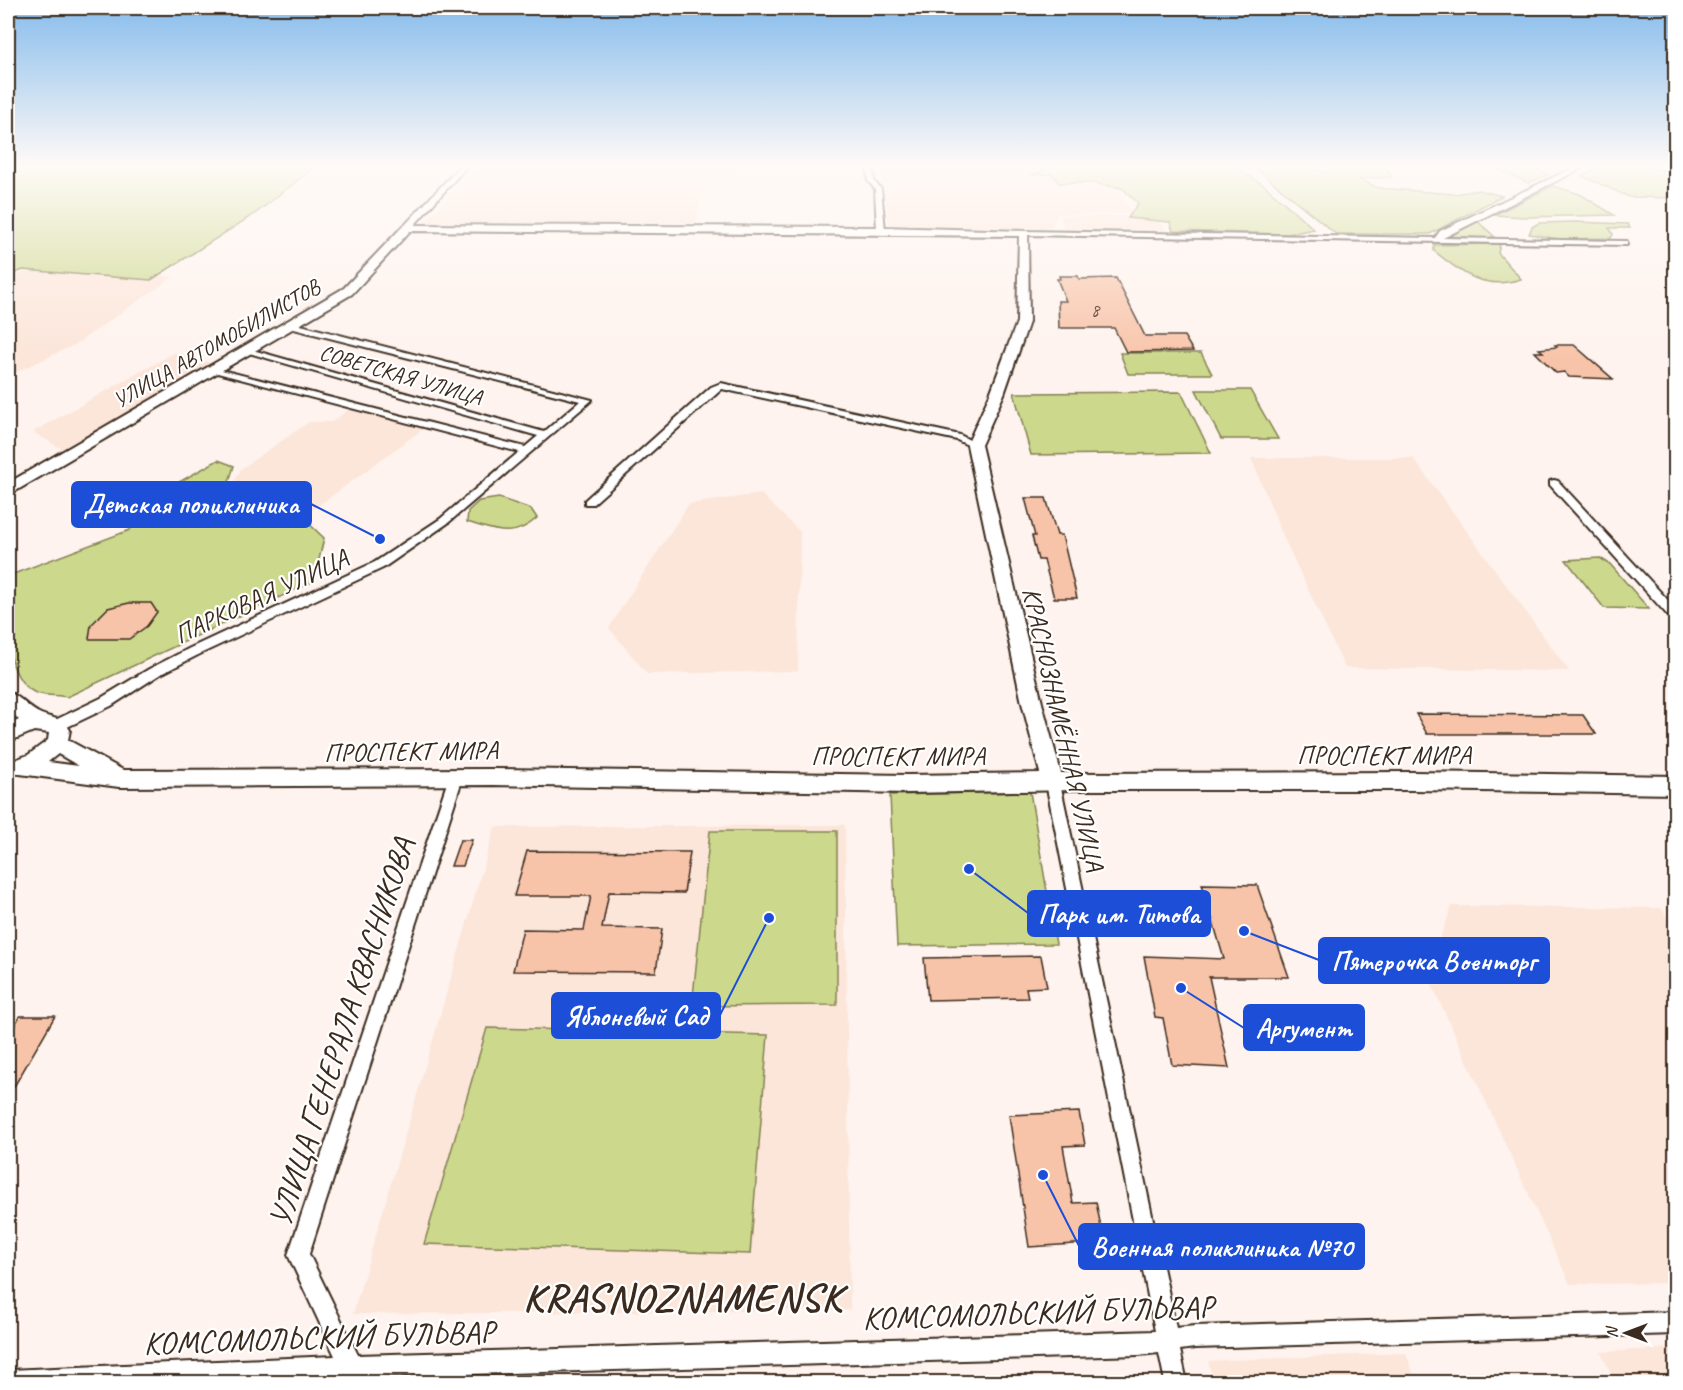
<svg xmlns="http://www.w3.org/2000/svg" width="1683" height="1390" font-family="Caveat,sans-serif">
<rect width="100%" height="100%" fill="#fef3ee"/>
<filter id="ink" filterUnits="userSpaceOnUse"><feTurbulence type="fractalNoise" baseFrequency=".0167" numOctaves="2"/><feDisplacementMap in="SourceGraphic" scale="12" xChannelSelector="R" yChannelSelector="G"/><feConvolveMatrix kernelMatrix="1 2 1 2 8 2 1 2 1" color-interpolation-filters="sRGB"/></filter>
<g filter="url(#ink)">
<g fill="#fce5d9">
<path d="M479 165H737L731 189H703L697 223 422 224Z"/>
<path d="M881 165H1016L1022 178H1053L1057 187 1112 186 1135 214 1057 215 1051 228 889 226Z"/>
<path d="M1060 216H1158L1167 233 1065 232Z"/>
<path d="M43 266 173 277 76 344 8 376V278Z"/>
<path d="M174 353 214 364 62 449 33 432Z"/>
<path d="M354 406 427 426 307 514 232 486 241 469 309 422H332Z"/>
<path d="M1251 458H1413L1569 671 1345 668 1284 538Z"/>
<path d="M761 494 800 532 798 671 647 674 609 628 629 596 689 504Z"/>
<path d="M845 825 850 1310 353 1314 495 827Z"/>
<path d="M1452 906 1661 908 1675 931V1283L1570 1284 1427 974Z"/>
<path d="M1675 1348V1382H1615L1601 1352Z"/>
<path d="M1406 1353 1416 1382H1214L1208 1361Z"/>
</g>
<g fill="#ccd88c" stroke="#848155" stroke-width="1.5">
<path d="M8 165H317L256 213 151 280 23 270 8 276Z"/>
<path d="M1035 165H1160L1168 169 1174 165 1233 166 1264 185 1314 229 1288 234 1173 231 1170 222 1128 218 1138 203 1122 188 1091 183H1059L1052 174 1031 175 1046 170Z"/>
<path d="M1252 165H1305L1324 173 1338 165H1385L1392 177 1359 179 1378 188 1454 194 1479 190 1502 196 1430 234H1336Z"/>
<path d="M1490 165H1530L1548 175 1528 183Z"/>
<path d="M1602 165H1647L1656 170H1675V198L1629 197 1582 176Z"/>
<path d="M1553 186 1580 194 1614 215 1524 217 1494 215Z"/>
<path d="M1476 220 1494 236 1489 238 1449 236Z"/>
<path d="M1575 222 1628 224 1630 228H1609L1613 234 1611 238 1559 239 1529 234 1532 227 1539 223Z"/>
<path d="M1500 244 1498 253 1521 279C1483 291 1462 273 1434 251V245Z"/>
<path d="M1120 353H1201L1212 374H1128Z"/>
<path d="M1196 390H1250L1278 439H1221Z"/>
<path d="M1181 392 1211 453 1031 455 1014 393Z"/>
<path d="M218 460 234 466 226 491 304 519 324 538 314 581 67 697C57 695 42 696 34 692 0 675 8 607 8 576L130 530 149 499Z"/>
<path d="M499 498 531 509 537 518C513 540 495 530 467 522L468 511 479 501Z"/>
<path d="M1600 558 1610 564 1649 609 1604 608 1566 560Z"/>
<path d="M1030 792 1056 944 897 946 890 795Z"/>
<path d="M710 831H837V1005L692 1006Z"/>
<path d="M487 1028 768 1035 750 1254 424 1244Z"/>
</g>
<g fill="#f8c4a9" stroke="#3b2a1e" stroke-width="1.5">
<path d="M1059 276H1078L1079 279 1116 278 1145 336H1184L1193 351 1126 352 1114 328H1059L1058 301H1066L1057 279H1060Z"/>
<path d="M1555 345H1574L1613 379 1569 377 1564 372 1556 373 1535 352H1543L1539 349 1557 347Z"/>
<path d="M1025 498H1046L1057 535H1062L1077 598H1054L1044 560H1038L1032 536H1035Z"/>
<path d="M129 603H151L157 612 147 626 129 639H89L91 625 108 608Z"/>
<path d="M1416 714 1583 715 1596 734H1427Z"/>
<path d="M460 840H472L463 866H451Z"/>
<path d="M527 851 690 852 684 893 609 892 602 928 662 929 656 972 513 971 523 929 584 930 591 896H514Z"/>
<path d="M1202 884 1257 885 1289 977H1209L1229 1068 1172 1065 1163 1018 1155 1017 1144 956 1224 959Z"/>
<path d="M1041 956 1047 987 1026 988 1028 998 928 1000 924 958Z"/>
<path d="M20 1016H55L8 1097V1037Z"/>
<path d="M1079 1112 1085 1145 1063 1146 1073 1203 1096 1202 1104 1242 1029 1247 1009 1115Z"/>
</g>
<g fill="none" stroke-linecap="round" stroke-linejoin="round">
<g stroke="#3b2a1e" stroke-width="4">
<g id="street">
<path d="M461 165H468L410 230H404V226Z"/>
<path d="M867 165H873L874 181 881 189 885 230 881 232 877 230 875 189 868 181Z"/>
<path d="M1579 165H1588L1443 238 1624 241H1627V245L1024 235 1020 233 1024 231 1435 238 1440 231Z"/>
<path d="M289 322 592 400 448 523 383 568 200 654 159 675 111 706 61 730H51L49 726 51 722 101 698 149 669 190 648 375 562 440 519 519 452 210 371V367L525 447 538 436 242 351 249 349 544 432 580 401 286 327 285 325Z"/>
<path d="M721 383 960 435 979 445 974 448 957 440 722 389 593 504H585V500L711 387Z"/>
<path d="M1554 480 1558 481 1676 609V621L1672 620 1550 485V481Z"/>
<path d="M456 771 461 773 463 777 309 1254 358 1355 1155 1331 1046 783 1048 779 1053 777 1058 779 1060 783 1176 1328 1195 1326 1676 1312V1334L1195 1348 1180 1350 1187 1382H1165L1159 1353 1139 1355 368 1377 370 1382H347L345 1377 230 1382H8V1370L335 1356 288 1255 449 777 451 773Z"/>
</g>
</g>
<g stroke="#3b2a1e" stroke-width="4">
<path id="secondary" d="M407 225 881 227 1028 231 1029 322 1004 394 981 445 1042 703 1061 773 1413 772 1676 776V794L1413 790H1073L908 793 494 785 119 787 12 773 9 767 12 761 28 755 48 740 49 733 34 731 8 742V725L19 720 8 710V692C21 696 28 709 41 714 52 719 63 717 70 730L68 740 123 770 494 769 908 775 1040 773 1022 703 967 445 990 394 1017 322 1019 236 410 231 352 294 14 492 8 494V483L344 288 403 226ZM58 754 79 766 48 762Z"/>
</g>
<use href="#street" fill="#fff" fill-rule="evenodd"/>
<use href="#secondary" fill="#fff" fill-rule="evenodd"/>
</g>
</g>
<linearGradient id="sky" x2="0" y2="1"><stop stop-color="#87bcec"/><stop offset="0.46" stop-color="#fffaf7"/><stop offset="1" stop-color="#fffaf7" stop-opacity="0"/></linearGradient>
<rect width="1683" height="360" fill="url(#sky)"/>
<g text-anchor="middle" stroke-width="4.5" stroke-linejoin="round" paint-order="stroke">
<g font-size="18" fill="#6a5041">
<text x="1095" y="316">8</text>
</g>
<g font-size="22" fill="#3b2a1e" stroke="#fff">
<text transform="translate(216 343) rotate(-30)" y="8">УЛИЦА АВТОМОБИЛИСТОВ</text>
<text transform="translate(401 374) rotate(16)" y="8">СОВЕТСКАЯ УЛИЦА</text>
</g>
<g font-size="26" fill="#3b2a1e" stroke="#fff">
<text transform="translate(261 596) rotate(-25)" y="9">ПАРКОВАЯ УЛИЦА</text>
<text transform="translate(1064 729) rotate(77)" y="9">КРАСНОЗНАМЁННАЯ УЛИЦА</text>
<text transform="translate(411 751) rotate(-1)" y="9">ПРОСПЕКТ МИРА</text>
<text x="1384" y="764">ПРОСПЕКТ МИРА</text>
<text x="898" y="765">ПРОСПЕКТ МИРА</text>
</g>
<g font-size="32" fill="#3b2a1e" stroke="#fff">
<text transform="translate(341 1032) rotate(-72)" y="11">УЛИЦА ГЕНЕРАЛА КВАСНИКОВА</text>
<text transform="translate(1038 1312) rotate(-2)" y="11">КОМСОМОЛЬСКИЙ БУЛЬВАР</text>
<text transform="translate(319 1337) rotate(-2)" y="11">КОМСОМОЛЬСКИЙ БУЛЬВАР</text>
</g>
<g font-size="39" font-weight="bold" letter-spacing="1.5" fill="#3b2a1e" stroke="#fff">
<text x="683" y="1311">KRASNOZNAMENSK</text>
</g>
</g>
<path fill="none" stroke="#1d4ed8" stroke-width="2" d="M380 539L311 504M969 869L1028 913M1244 931L1319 960M769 918L720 1015M1181 988L1244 1028M1043 1175L1079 1246"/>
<g fill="#1d4ed8" stroke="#fff" stroke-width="2">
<circle cx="380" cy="539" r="6"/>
<circle cx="969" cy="869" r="6"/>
<circle cx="1244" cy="931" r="6"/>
<circle cx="769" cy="918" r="6"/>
<circle cx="1181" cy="988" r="6"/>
<circle cx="1043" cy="1175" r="6"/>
</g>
<g fill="#1d4ed8" stroke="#1d4ed8" stroke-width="2">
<rect x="72" y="482" width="239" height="45" rx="6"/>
<rect x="1028" y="891" width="182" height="45" rx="6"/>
<rect x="1319" y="938" width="230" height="45" rx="6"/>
<rect x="552" y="993" width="168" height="45" rx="6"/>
<rect x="1244" y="1005" width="120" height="45" rx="6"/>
<rect x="1079" y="1224" width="285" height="45" rx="6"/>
</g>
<g font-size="27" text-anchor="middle" font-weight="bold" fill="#fff">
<text x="191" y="513">Детская поликлиника</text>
<text x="1119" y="923">Парк им. Титова</text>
<text x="1434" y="970">Пятерочка Военторг</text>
<text x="636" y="1025">Яблоневый Сад</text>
<text x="1304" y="1037">Аргумент</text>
<text x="1222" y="1256">Военная поликлиника №70</text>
</g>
<rect width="1683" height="1390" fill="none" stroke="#fff" stroke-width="30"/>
<rect x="15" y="15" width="1653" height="1360" fill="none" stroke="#3b2a1e" stroke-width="2" filter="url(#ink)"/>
<g transform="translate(1626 1333) rotate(270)" stroke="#ffffff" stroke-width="4.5" paint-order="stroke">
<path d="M0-4.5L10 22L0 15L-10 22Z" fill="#3b2a1e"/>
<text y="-9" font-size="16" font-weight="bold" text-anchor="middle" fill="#3b2a1e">N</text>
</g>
</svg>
